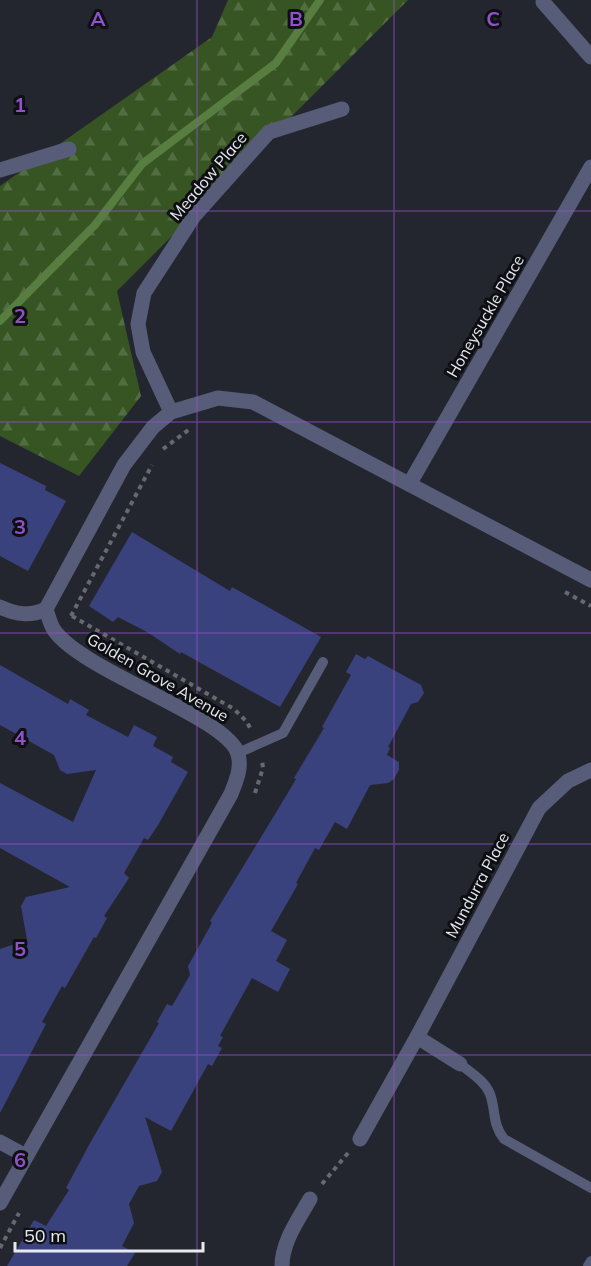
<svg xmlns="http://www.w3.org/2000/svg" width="591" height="1266" font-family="Mulish,sans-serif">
<defs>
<pattern id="forest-firs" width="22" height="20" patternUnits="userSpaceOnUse" patternTransform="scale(1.5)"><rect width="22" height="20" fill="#365522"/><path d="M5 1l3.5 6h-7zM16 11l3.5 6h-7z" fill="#536d42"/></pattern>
</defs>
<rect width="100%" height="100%" fill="#24262f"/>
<path fill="url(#forest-firs)" d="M228 0H408L117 291 141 396 79 476 0 436V186L212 37Z"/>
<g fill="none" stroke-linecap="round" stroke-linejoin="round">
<path stroke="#587d40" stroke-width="8" d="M0 321 95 225 142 164 276 63 320 0"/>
</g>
<g fill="#3a427d">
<path d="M0 463 46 486 45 490 66 501 28 571 0 556Z"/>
<path d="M132 532 230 591 232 587 321 637 280 707 181 652 180 654 147 632 118 617 113 622 89 606Z"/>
<path d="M356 654 365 659 368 656 421 685 424 693 418 702 411 704 388 747 390 748 387 755 399 762V770L394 779 388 783 370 785 347 829 335 822 319 850 315 848 296 883 298 884 271 931 287 940 276 961 290 969 278 992 252 978 220 1036 223 1037 218 1046 222 1048 212 1066 208 1064 171 1131 145 1117 162 1172 157 1181 139 1186 129 1204 134 1223 122 1246 135 1253 127 1266H7L34 1220 46 1226 69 1190 66 1188 89 1145 159 1023 157 1022 167 1004 172 1006 190 975 188 966 212 923 210 921 283 801 296 779 294 778 324 728 322 727 351 675 346 672Z"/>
<path d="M0 665 68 704 70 699 89 710 86 715 128 737 134 725 157 737 153 746 173 757 171 762 188 772 158 825 148 840 144 838 124 873 129 878 104 916 107 918 96 938 94 937 65 988 62 986 42 1022 46 1024 0 1113V949L27 940 21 906 26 897 70 887 0 848V783L73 822 96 770 67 774 60 770 54 755 0 725Z"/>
</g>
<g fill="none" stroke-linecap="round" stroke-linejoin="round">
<g stroke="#676971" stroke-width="4" stroke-dasharray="4.5 4.5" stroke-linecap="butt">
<path d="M163 449 191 428"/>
<path d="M565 592 591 606"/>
<path d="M71 616 152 465"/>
<path d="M72 616 234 709 247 722 250 728"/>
<path d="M255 793 263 768 262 760"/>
<path d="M322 1184 348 1153"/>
<path d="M0 1248 19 1213"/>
</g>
<g stroke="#575d78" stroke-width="10">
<path d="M238 753 283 733 323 662"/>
<path d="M460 1064C471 1073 485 1081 490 1094 496 1110 492 1124 504 1139L591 1188"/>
<path d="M588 1266 591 1261"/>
</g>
<g stroke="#575d78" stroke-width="15">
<path d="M543 2 591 57"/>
<path d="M0 170 69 149"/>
<path d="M171 412 143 352 138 324 144 293 194 216 269 132 342 109"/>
<path d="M410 483 591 167"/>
<path d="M0 607C16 614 30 617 46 609"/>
<path d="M417 1037 460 1064"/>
<path d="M360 1139 417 1037 539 808 568 781 591 770"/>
<path d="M0 1142 26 1156"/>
<path d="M0 1203 231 794C236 781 242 768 238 754 228 717 83 672 54 630 50 624 48 615 46 609L124 465 153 427 171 412 218 398 253 402 591 580"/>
<path d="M282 1266C282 1242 298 1220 310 1199"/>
</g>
</g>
<path fill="none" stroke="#9152c9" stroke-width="1.5" stroke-opacity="0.55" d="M197 0V1266M394 0V1266M0 211H591M0 422H591M0 633H591M0 844H591M0 1055H591"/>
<g text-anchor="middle" stroke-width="6" stroke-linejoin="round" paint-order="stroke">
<g font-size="16" fill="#e7e9ef" stroke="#0e0f13">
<text transform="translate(208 176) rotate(-50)" y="6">Meadow Place</text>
<text transform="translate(485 316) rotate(-60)" y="6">Honeysuckle Place</text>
<text transform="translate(158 677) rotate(30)" y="6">Golden Grove Avenue</text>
<text transform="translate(477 885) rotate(-62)" y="6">Mundurra Place</text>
</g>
</g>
<g font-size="20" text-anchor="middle" font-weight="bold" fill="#9152c9" stroke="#0e0f13" stroke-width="6" stroke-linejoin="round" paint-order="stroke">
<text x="98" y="26">A</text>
<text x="296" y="26">B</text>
<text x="493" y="26">C</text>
<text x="20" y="112">1</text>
<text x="20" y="323">2</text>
<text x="20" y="534">3</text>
<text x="20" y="745">4</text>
<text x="20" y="956">5</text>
<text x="20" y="1167">6</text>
</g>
<path d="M15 1242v9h188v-9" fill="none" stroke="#e7e9ef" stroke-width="3"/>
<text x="24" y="1242" font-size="18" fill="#e7e9ef" stroke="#0e0f13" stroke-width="4.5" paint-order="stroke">50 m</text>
</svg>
